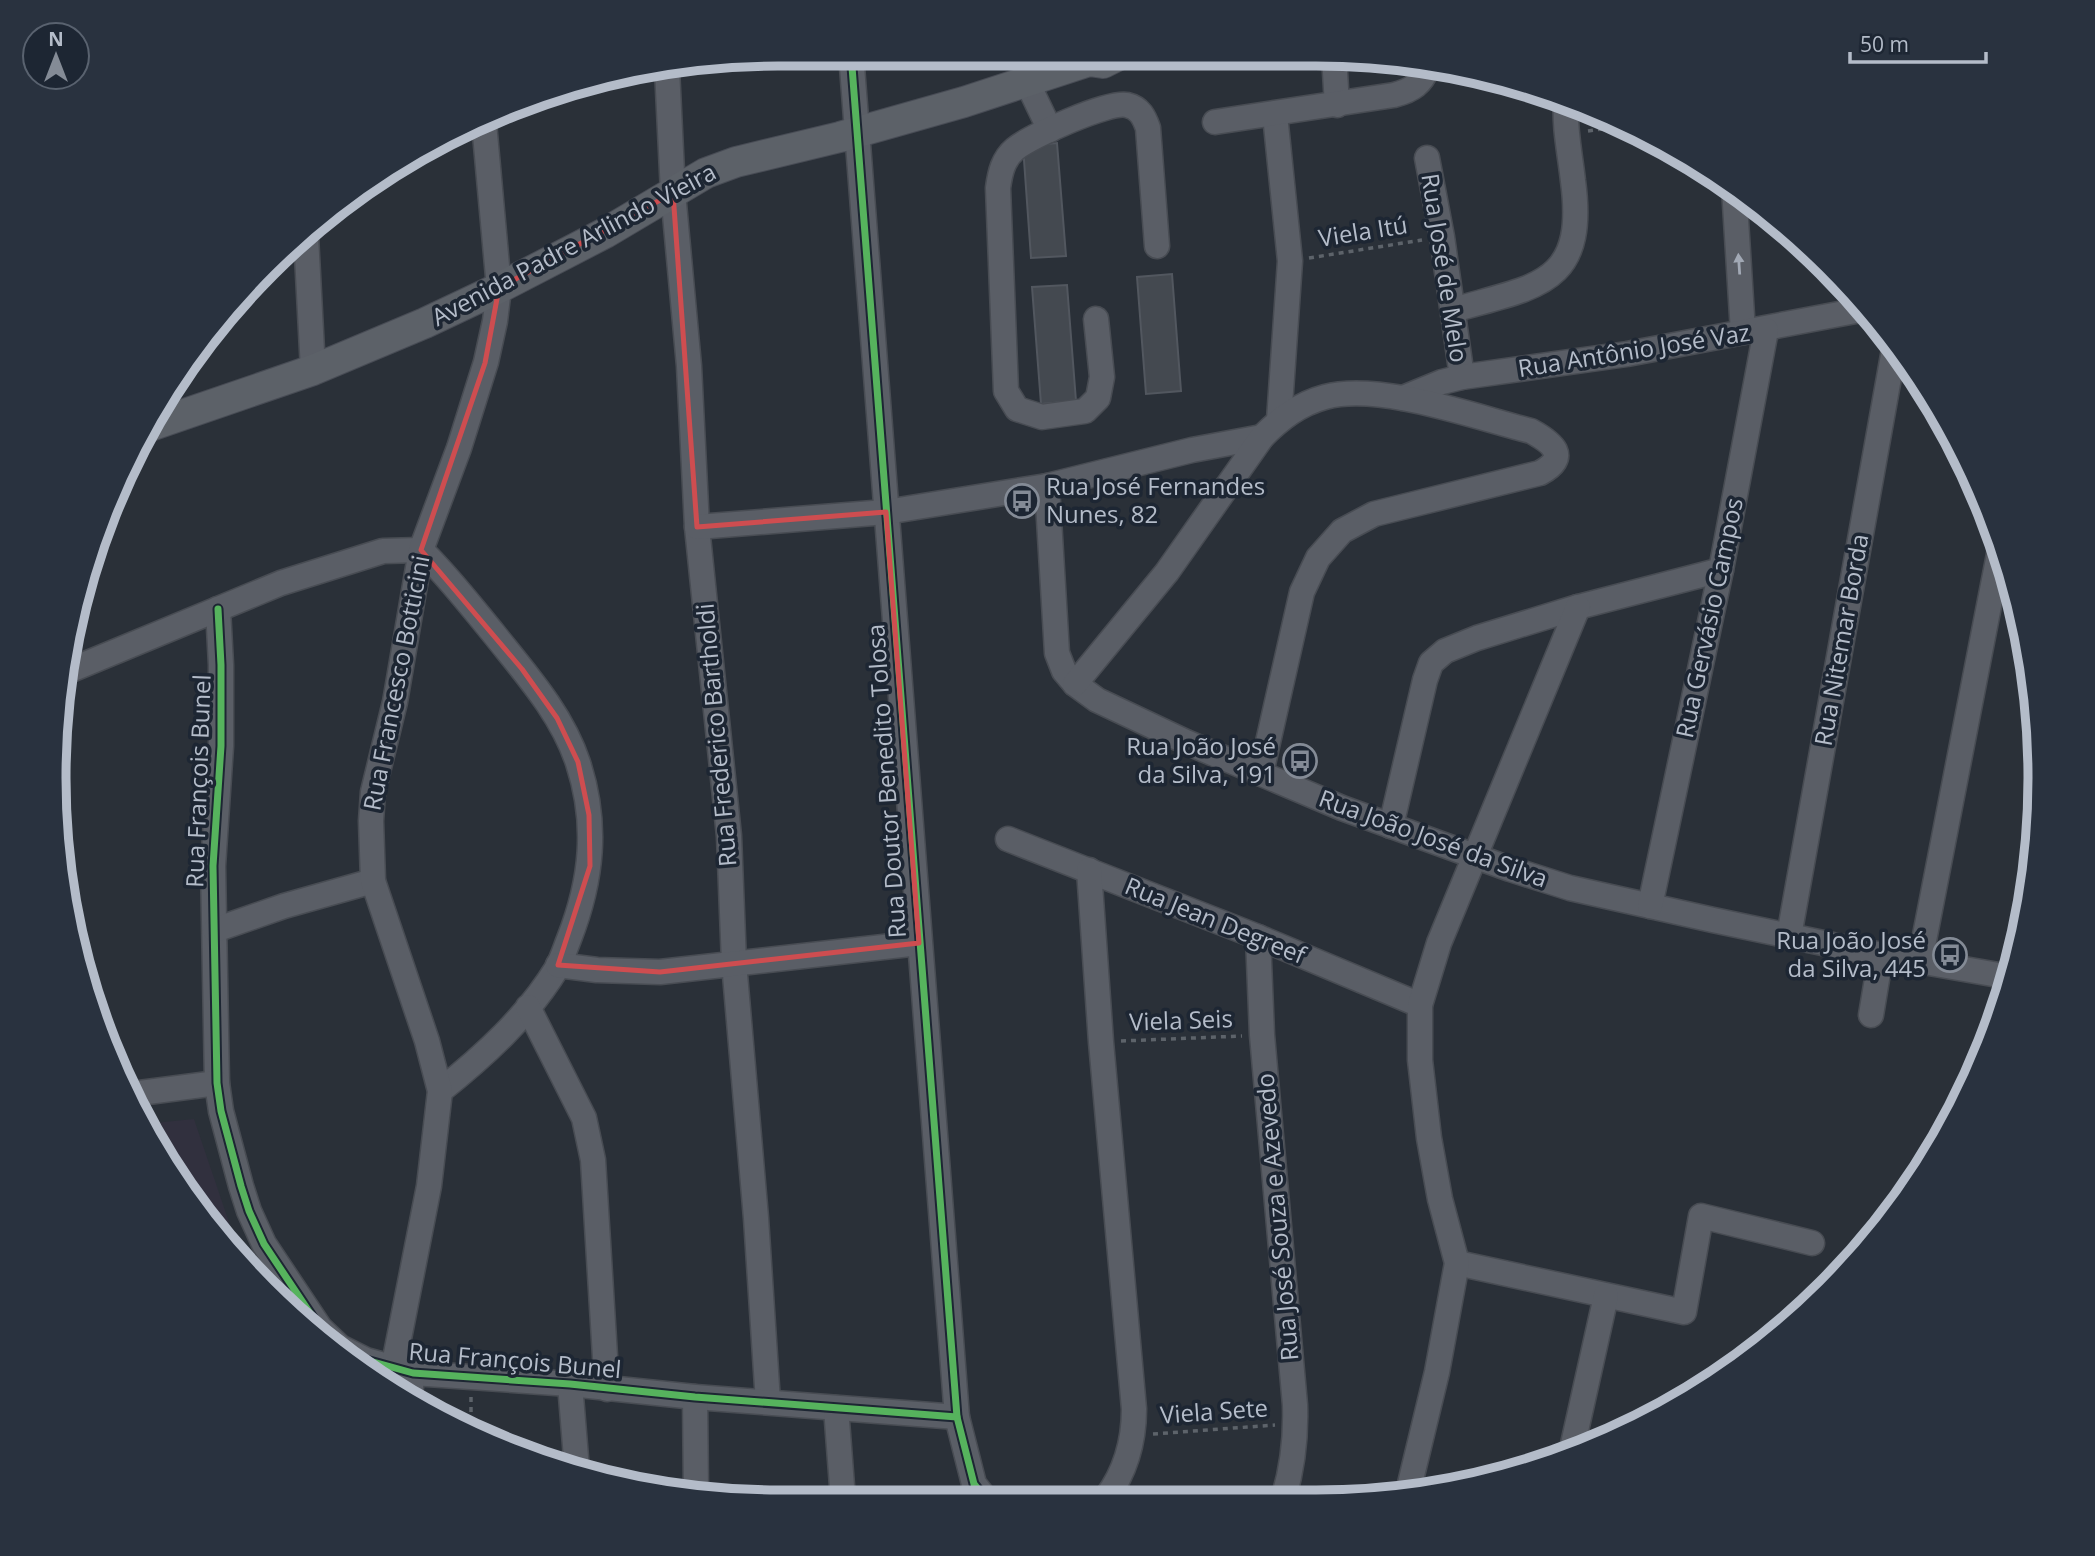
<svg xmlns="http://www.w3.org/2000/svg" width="2095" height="1556" font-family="'Open Sans',sans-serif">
<rect width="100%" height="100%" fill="#2a3038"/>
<path fill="#31303e" d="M194 1119 235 1240 272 1292 204 1218 154 1133V1123Z"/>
<g fill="#444950" stroke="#52575f" stroke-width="2">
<path d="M1057 143 1066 256 1031 258 1023 146Z"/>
<path d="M1172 274 1181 391 1146 394 1137 277Z"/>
<path d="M1067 285 1076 401 1041 404 1032 287Z"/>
</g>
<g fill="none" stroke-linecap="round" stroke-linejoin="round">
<g stroke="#484c53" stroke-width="27">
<g id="minor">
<path d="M851 54 957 1417 974 1484 985 1498"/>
<path d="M1334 56 1337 105"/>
<path d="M667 69 673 193 689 366 697 527 729 836 734 963 756 1218 768 1402"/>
<path d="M1027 82 1050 130"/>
<path d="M1275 115 1290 261 1279 420"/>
<path d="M1215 122 1394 95C1413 90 1421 84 1429 66"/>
<path d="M1427 158 1442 237 1462 377"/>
<path d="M1734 188 1743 332"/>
<path d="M306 236 313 370"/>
<path d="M1453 310C1536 286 1587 286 1573 181 1570 153 1564 128 1566 100"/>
<path d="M1096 319 1102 377 1098 398 1085 411 1042 417 1017 409 1006 391 998 188C1000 173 1003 159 1015 149 1031 136 1108 101 1127 105 1140 108 1144 117 1148 128L1157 246"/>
<path d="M1403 398 1442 382 1462 377 1627 354 1866 309"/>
<path d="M1047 486 1057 653 1064 671 1075 684 1097 700 1186 742 1342 808 1510 869 1570 888 1713 920 1866 952 2010 977"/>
<path d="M697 527 886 512 1047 486 1192 450 1262 437"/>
<path d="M218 609 221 665V746L213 866 217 1083 221 1111 241 1186 249 1211 264 1244 320 1328 340 1347 366 1360 413 1373 570 1384 695 1397 957 1417"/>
<path d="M66 672 281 583 383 551 421 550C448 576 470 605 494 634 525 673 562 714 578 763 598 824 592 880 569 939 565 949 562 959 557 968 527 1017 484 1056 440 1091"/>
<path d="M1075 684 1167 572 1262 437C1280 419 1299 404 1325 397 1380 382 1475 417 1531 431 1553 443 1570 457 1540 473L1374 514 1342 531 1318 558 1302 592 1261 773"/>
<path d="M1391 826 1425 680 1431 663 1445 651 1477 638 1578 607 1721 570"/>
<path d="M1008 839 1258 937 1420 1005"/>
<path d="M1089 870 1101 1042 1134 1409C1134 1442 1126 1471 1106 1498"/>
<path d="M1650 906 1721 570 1766 330"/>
<path d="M215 930 284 906 373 881"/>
<path d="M1789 936 1895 344"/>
<path d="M1258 937 1262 1035 1295 1405C1296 1436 1293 1466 1284 1496"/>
<path d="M1920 961 2000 549"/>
<path d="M558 965 597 970 660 972 919 943"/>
<path d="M528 1007 584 1118 593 1160 607 1389"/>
<path d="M1871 1015 1881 955"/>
<path d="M132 1094 217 1083"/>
<path d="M1457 1263 1684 1312 1701 1216 1812 1243"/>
<path d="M393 1369 429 1186 440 1091 427 1041 373 881 371 821 373 792 395 702 421 550 459 448 486 362 495 321 499 288 484 123"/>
<path d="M570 1384 577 1470"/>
<path d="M695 1397 696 1493"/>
<path d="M409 1400 413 1373"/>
<path d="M836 1408 843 1499"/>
<path d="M1571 1453 1606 1296"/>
<path d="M1407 1496 1437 1372 1457 1263 1440 1199 1429 1138 1420 1060V1005L1439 943 1578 607"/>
</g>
</g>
<g stroke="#484c55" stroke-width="32">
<path id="major" d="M147 427 313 370 425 323 499 288 605 233 706 173 736 162 840 137 964 102 1089 61 1103 63 1119 55"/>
</g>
<g stroke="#5d636a" stroke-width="3.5" stroke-dasharray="5 5" stroke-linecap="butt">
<path d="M1588 131 1624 126"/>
<path d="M1309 258 1422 240"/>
<path d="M1121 1041 1242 1036"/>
<path d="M471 1397V1430"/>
<path d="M1153 1434 1275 1425"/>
</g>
<use href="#minor" stroke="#5a5e66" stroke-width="24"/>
<use href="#major" stroke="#5c6168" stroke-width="30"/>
<g stroke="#1d2633" stroke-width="11">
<g id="cycleway">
<path d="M851 54 957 1417 974 1484 985 1498"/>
<path d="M218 609 221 665V746L213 866 217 1083 221 1111 241 1186 249 1211 264 1244 320 1328 340 1347 366 1360 413 1373 570 1384 695 1397 957 1417"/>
</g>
</g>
<use href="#cycleway" stroke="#56b35d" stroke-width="7"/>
</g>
<defs><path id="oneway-solid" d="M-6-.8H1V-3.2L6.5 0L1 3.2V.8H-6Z" transform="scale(1.75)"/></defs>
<use fill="#a2a9b5" href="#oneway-solid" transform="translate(1739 264) rotate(-94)"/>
<path fill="none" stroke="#ce4d50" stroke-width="5" stroke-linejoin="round" d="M673 193 697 527 886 512 919 943 660 972 558 965 590 866 589 815 578 762 557 718 522 669 421 550 485 363 499 288Z"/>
<defs>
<g id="bus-ring" transform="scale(1.75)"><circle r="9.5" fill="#1d2633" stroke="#848b96" stroke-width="1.5"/><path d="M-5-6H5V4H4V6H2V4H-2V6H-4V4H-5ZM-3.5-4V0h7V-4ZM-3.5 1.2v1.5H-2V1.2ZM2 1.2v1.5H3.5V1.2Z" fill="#848b96"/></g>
</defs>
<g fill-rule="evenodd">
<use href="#bus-ring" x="1022" y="501"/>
<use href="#bus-ring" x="1300" y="761"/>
<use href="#bus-ring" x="1950" y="955"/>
</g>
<g text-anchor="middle" stroke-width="7" stroke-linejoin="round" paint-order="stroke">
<g font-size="24" fill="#b4bcc9" stroke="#1d2633">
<text transform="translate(1363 232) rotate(-9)" y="8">Viela Itú</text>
<text transform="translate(574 245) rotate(-28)" y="8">Avenida Padre Arlindo Vieira</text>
<text transform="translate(1444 268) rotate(81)" y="8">Rua José de Melo</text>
<text transform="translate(1634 351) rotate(-9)" y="8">Rua Antônio José Vaz</text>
<text transform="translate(1710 618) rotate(-78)" y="8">Rua Gervásio Campos</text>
<text transform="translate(1842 640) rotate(-80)" y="8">Rua Nitemar Borda</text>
<text transform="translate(397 683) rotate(-79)" y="8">Rua Francesco Botticini</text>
<text transform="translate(717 735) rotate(-95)" y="8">Rua Frederico Bartholdi</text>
<text transform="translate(199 781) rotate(-88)" y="8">Rua François Bunel</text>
<text transform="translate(887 781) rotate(-94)" y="8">Rua Doutor Benedito Tolosa</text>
<text transform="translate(1433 839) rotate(20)" y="8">Rua João José da Silva</text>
<text transform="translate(1215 921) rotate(22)" y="8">Rua Jean Degreef</text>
<text transform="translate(1181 1021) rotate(-2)" y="8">Viela Seis</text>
<text transform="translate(1278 1217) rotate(-95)" y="8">Rua José Souza e Azevedo</text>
<text transform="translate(515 1361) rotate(5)" y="8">Rua François Bunel</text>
<text transform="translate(1214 1412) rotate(-4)" y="8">Viela Sete</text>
</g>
<g font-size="24" fill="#b4bcc9" stroke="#1d2633" text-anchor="end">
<text x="1046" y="495" text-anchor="start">Rua José Fernandes<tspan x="1046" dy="28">Nunes, 82</tspan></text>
<text x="1276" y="755">Rua João José<tspan x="1276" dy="28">da Silva, 191</tspan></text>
<text x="1926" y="949">Rua João José<tspan x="1926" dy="28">da Silva, 445</tspan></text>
</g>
</g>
<path d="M0 0H2095V1556H0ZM778 66H1316A712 712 0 0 1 2028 778V778A712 712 0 0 1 1316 1490H778A712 712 0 0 1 66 778V778A712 712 0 0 1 778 66Z" fill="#29323f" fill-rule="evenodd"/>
<path fill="none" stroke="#b4bcc9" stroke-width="9" d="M778 66H1316A712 712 0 0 1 2028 778V778A712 712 0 0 1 1316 1490H778A712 712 0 0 1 66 778V778A712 712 0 0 1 778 66Z"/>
<g transform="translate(56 56)"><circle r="33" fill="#1d2633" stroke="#59626f" stroke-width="2"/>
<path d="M0-5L12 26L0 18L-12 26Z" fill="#848b96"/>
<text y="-10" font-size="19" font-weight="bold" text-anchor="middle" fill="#b4bcc9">N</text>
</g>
<path d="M1850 52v10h136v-10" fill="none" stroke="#b4bcc9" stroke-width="3.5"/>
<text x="1860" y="52" font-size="21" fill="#b4bcc9" stroke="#1d2633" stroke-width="5" paint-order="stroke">50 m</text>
</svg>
